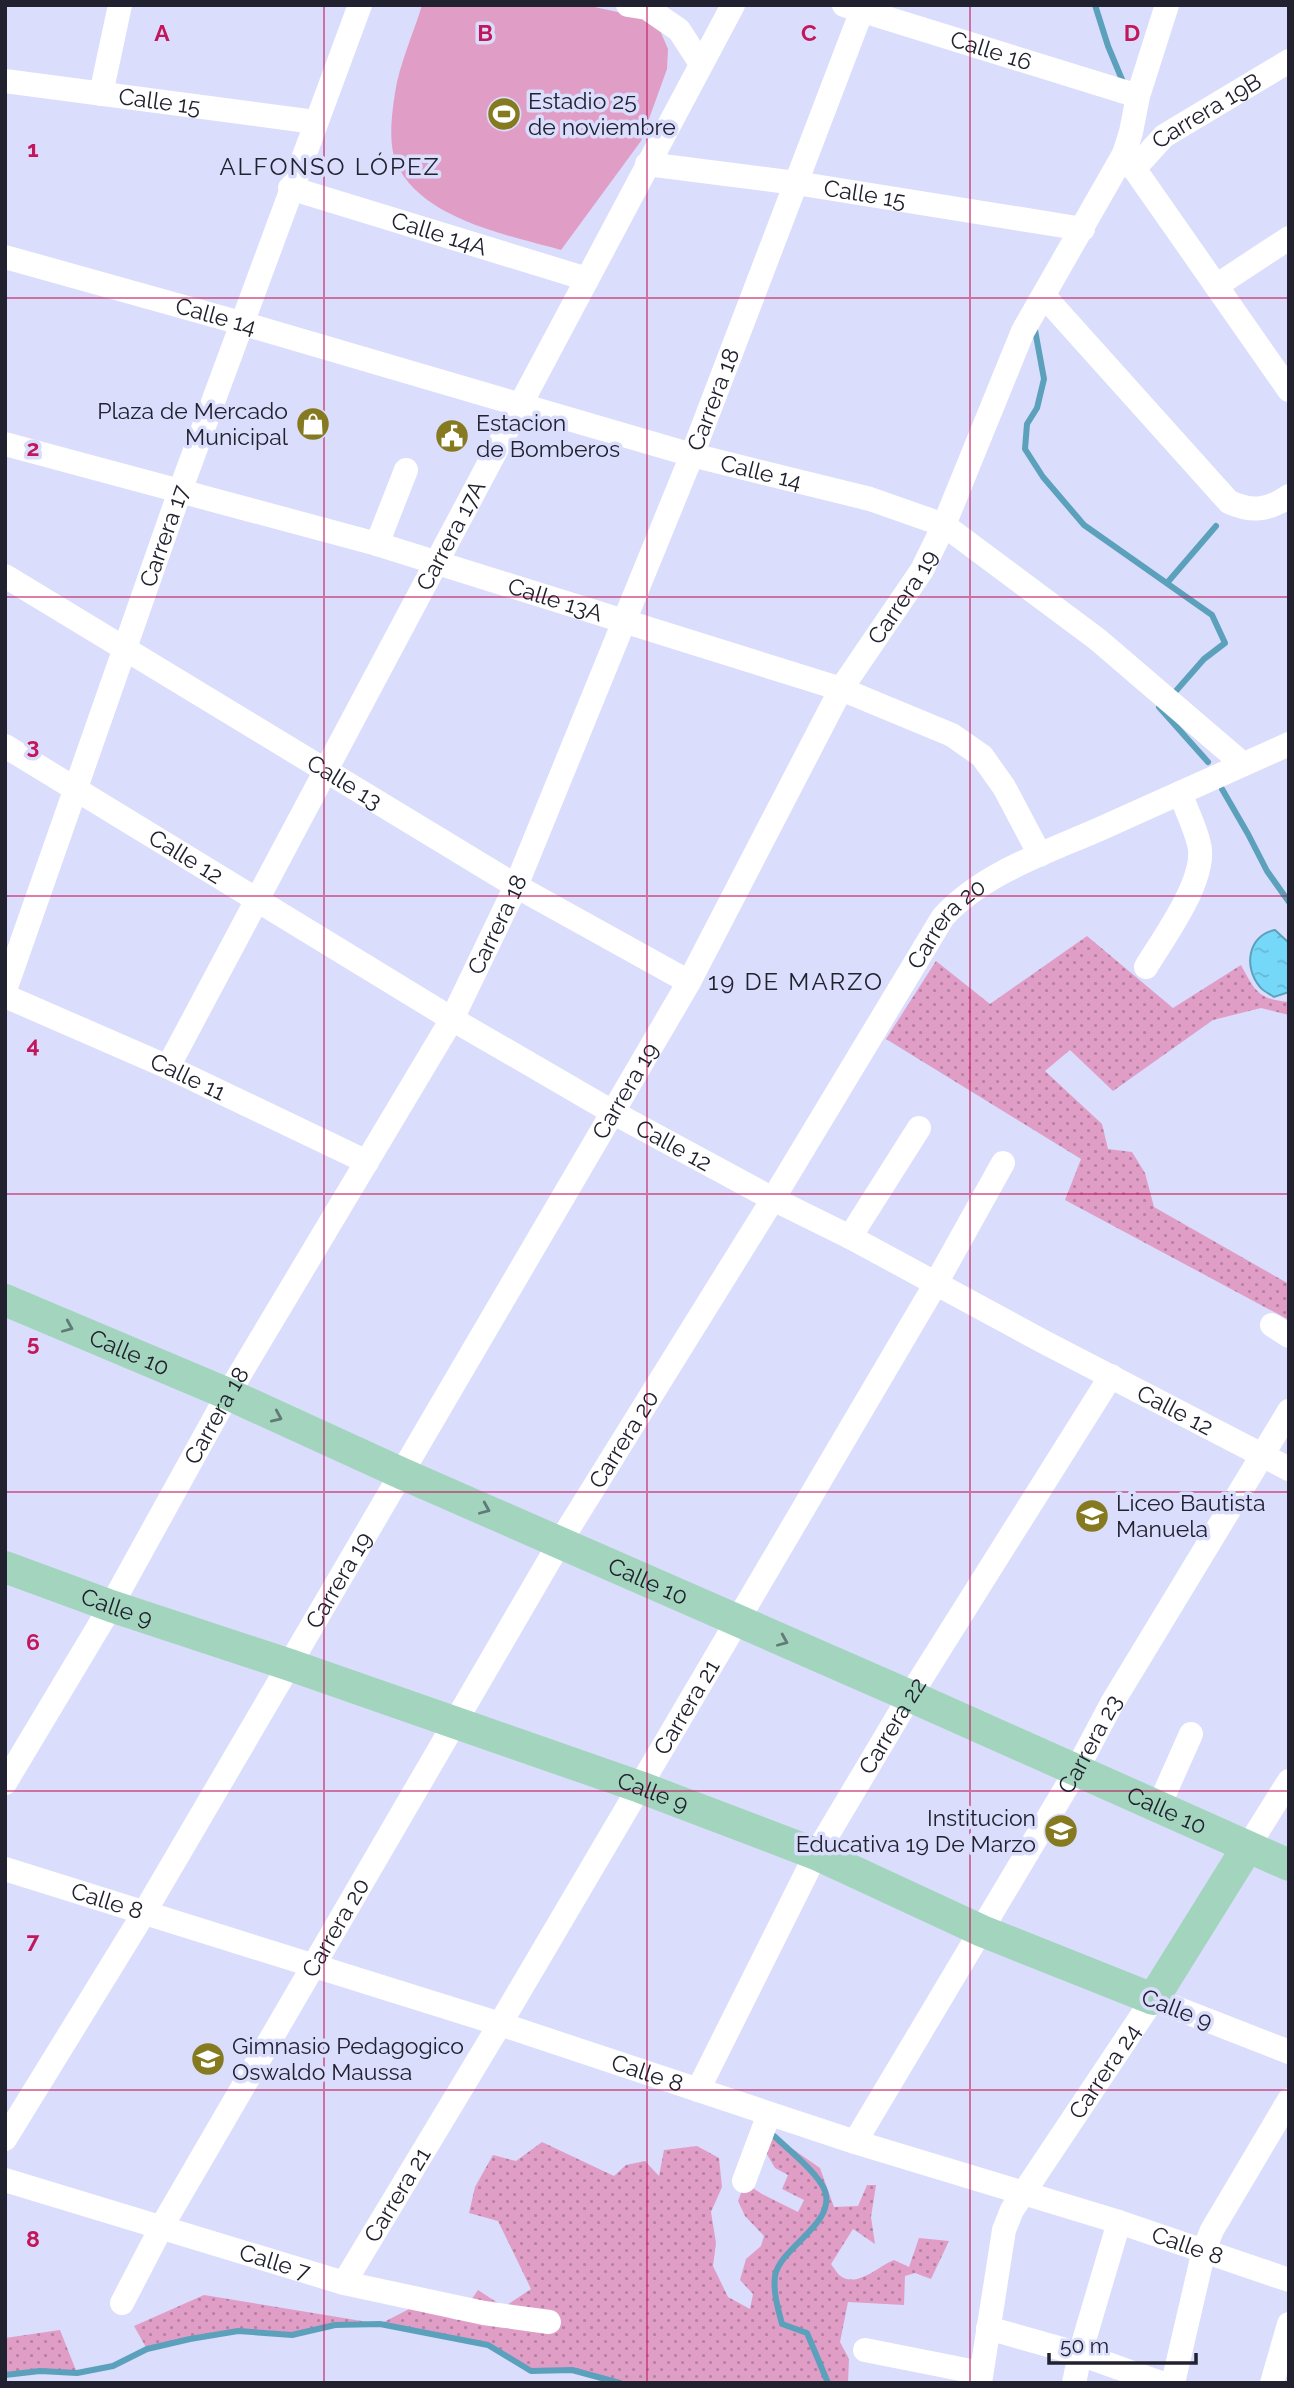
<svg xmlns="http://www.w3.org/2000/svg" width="1294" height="2388" font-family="Raleway,sans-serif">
<defs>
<pattern id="grass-dots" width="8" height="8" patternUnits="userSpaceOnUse" patternTransform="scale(1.75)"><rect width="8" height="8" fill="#e09ec7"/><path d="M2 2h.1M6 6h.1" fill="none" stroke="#b580a2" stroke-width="1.8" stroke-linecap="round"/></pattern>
<pattern id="water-ripples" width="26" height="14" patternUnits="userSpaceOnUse" patternTransform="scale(1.75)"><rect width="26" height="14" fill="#76d8f8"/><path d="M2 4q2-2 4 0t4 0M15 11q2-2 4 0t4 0" fill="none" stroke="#66b9d5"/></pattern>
</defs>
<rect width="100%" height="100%" fill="#daddfb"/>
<g fill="url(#grass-dots)">
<path d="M1087 936 1173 1008 1241 965C1255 991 1258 999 1289 1002V1015L1261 1008 1213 1020 1113 1091 1070 1050 1045 1071 1102 1124 1108 1149 1132 1152 1145 1173 1154 1207 1289 1284V1320L1065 1200 1081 1159 886 1039 936 961 990 1004Z"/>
<path d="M774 2136 820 2168 834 2207 858 2206 867 2185H876L871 2217 875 2244 853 2229 831 2264C834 2268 838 2275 842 2277 859 2287 880 2265 894 2260L909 2267 919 2238 949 2241 931 2279 915 2273 905 2276 904 2305 848 2302 840 2342 849 2359 848 2383H620L572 2370 531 2371 488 2345 380 2324 335 2325 292 2335 238 2331 190 2339 147 2349 134 2326 204 2295 380 2324 415 2306 457 2320 478 2290 504 2307 531 2289 498 2221 469 2213 475 2187 493 2155 516 2161 542 2142 614 2176 626 2165 645 2161 659 2176 664 2150 697 2146 719 2158 722 2187 711 2212 716 2243 713 2266 728 2297 750 2309 753 2294 740 2280 746 2259 761 2246 764 2236 745 2216 738 2201 745 2183 762 2194 798 2212 804 2200 782 2189 788 2175 775 2168 765 2151Z"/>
<path d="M60 2330 77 2373 40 2371 5 2375V2338Z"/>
</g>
<path fill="#e09ec7" d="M422 5H585L641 17 659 28 668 49 667 69 641 141 561 250C508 235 420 219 396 162 388 143 392 112 395 93 399 65 414 32 422 5Z"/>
<path fill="url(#water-ripples)" stroke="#5ca1bc" stroke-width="2" d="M1275 930 1289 943V992L1274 997C1270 994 1263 991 1260 987 1243 967 1248 935 1275 930Z"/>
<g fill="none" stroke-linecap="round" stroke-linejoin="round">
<g stroke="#5ca1bc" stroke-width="6">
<path d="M1095 5 1108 46 1123 82"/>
<path d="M1035 330 1044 379 1037 408 1027 424 1025 449 1043 477 1084 525 1212 615 1225 643 1204 659 1175 692"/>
<path d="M1167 583 1216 526"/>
<path d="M1159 707 1208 762"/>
<path d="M1222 789 1248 834 1267 871 1289 902"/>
<path d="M774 2136C789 2150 818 2173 825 2191 836 2224 780 2247 775 2276 773 2292 778 2309 782 2324L807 2333 828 2383"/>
<path d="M5 2375 40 2371 77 2373 113 2366 147 2349 190 2339 238 2331 292 2335 335 2325 380 2324 488 2345 531 2371 572 2370 620 2383"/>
</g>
<g stroke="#fff" stroke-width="24">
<path d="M628 5 647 8 679 30 701 64"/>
<path id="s1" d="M844 5 1138 96"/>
<path id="s2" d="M5 81 315 122"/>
<path d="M101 94 120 5"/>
<path d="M1124 154 1289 390"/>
<path id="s3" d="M647 164 796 183 1083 229"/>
<path id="s4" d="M1134 169 1164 136 1289 61"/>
<path id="s5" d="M290 188 587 279"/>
<path id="s6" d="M5 257 241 323 692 455 870 499 944 525 1097 639 1243 764"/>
<path d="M1216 286 1289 238"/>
<path d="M1044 296 1229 502C1251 512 1268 511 1289 496"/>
<path id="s7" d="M5 444 377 544 841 689 952 735 982 756 1004 787 1040 855"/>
<path d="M377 544 406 470"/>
<path id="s8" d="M5 576 516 886 689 982"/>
<path id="s9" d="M5 746 452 1019 614 1113 773 1199 850 1237 1044 1342 1289 1469"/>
<path d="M1146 967C1164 937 1208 878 1199 844 1195 827 1186 809 1180 793"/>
<path id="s10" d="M5 990 180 491 360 5"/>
<path id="s11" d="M5 996 168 1067 367 1162"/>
<path id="s12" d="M168 1067 733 5"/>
<path d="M850 1237 919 1128"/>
<path d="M1272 1325 1289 1336"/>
<path id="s13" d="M5 1783 111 1606 228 1394 452 1019 516 886 692 455 864 5"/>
<path d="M1158 1808 1191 1734"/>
<path d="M1247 1848 1289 1781"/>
<path id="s14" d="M5 1869 500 2024 855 2142 1119 2222 1289 2280"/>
<path id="s15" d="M698 2090 816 1854 910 1696 1111 1376"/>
<path id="s16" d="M5 2139 144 1913 689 982 841 689 922 570 944 525 1023 331 1124 154 1131 132 1138 96 1167 5"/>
<path id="s17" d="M855 2142 1076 1771 1112 1703 1289 1411"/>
<path id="s18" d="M5 2180 344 2283 484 2313 549 2322"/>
<path d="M744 2181 769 2114"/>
<path id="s19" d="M344 2283 500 2024 935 1285 1003 1163"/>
<path id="s20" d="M122 2303 162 2226 560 1542 773 1199 943 917C984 872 1048 852 1102 828 1164 800 1226 772 1289 744"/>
<path d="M988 2328 1080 2354 1161 2383"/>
<path d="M865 2350 981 2373"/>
<path id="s21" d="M980 2383 1004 2230 1012 2210 1153 1999 1289 2052"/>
<path d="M1074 2383 1080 2354 1119 2222"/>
<path d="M1173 2383 1204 2250 1212 2230 1289 2100"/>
<path d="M1272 2383 1289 2324"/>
</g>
<g stroke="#a3d5be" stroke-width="32">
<path id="s22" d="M5 1300 228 1394 403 1474 910 1696 1289 1865"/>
<path id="s23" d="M5 1567 111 1606 290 1665 640 1787 816 1854 982 1931 1153 1999 1247 1848"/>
</g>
</g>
<defs><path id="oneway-chevron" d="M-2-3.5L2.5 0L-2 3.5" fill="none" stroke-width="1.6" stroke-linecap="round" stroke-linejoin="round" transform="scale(1.75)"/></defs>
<g stroke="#627b76">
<use href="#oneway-chevron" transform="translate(68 1327) rotate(23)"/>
<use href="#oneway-chevron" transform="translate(277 1417) rotate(24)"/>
<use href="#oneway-chevron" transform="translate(485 1509) rotate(23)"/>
<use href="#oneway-chevron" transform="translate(783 1641) rotate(23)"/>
</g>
<path fill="none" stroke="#c2185b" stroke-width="2" stroke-opacity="0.55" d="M324 5V2383M647 5V2383M970 5V2383M5 298H1289M5 597H1289M5 896H1289M5 1194H1289M5 1492H1289M5 1791H1289M5 2090H1289"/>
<defs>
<g id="stadium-disc" transform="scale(1.75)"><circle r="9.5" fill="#867a20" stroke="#daddfb"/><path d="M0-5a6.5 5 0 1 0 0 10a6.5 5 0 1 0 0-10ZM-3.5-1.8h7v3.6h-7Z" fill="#fff"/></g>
<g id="shop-disc" transform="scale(1.75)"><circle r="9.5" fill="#867a20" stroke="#daddfb"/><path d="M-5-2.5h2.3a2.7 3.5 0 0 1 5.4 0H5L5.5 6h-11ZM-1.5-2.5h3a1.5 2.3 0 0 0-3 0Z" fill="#fff"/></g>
<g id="civic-disc" transform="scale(1.75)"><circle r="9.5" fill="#867a20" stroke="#daddfb"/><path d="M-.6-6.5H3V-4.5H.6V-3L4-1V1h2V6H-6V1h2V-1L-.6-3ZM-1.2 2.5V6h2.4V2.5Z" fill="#fff"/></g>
<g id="school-disc" transform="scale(1.75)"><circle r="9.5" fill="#867a20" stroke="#daddfb"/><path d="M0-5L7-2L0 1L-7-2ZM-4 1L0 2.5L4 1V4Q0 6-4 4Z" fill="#fff"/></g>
</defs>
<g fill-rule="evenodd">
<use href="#stadium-disc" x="504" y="114"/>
<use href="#shop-disc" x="313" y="424"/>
<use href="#civic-disc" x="452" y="436"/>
<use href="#school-disc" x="1092" y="1516"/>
<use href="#school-disc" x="1061" y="1831"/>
<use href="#school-disc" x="208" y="2059"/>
</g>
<g text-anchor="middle" stroke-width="7" stroke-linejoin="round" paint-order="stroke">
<g font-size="23" fill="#21212f" stroke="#daddfb">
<text dy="8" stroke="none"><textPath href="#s1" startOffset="154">Calle 16</textPath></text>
<text dy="8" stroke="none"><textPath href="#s2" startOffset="156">Calle 15</textPath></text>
<text dy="8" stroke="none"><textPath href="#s4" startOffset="94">Carrera 19B</textPath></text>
<text dy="8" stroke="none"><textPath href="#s3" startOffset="220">Calle 15</textPath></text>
<text dy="8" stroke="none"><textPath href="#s5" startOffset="156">Calle 14A</textPath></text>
<text dy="8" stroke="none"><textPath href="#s6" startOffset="219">Calle 14</textPath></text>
<text dy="8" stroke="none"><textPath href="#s13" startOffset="1558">Carrera 18</textPath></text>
<text dy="8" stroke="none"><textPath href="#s6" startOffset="786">Calle 14</textPath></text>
<text dy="8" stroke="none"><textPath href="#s10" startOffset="481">Carrera 17</textPath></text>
<text dy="8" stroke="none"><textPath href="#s12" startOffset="602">Carrera 17A</textPath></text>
<text dy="8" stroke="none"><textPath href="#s16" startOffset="1785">Carrera 19</textPath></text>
<text dy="8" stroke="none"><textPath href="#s7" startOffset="572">Calle 13A</textPath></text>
<text dy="8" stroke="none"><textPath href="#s8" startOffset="397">Calle 13</textPath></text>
<text dy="8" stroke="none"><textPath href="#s9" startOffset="212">Calle 12</textPath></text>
<text dy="8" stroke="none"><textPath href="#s13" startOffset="990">Carrera 18</textPath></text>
<text dy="8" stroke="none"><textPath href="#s20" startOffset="1608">Carrera 20</textPath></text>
<text dy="8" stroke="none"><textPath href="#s11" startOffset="200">Calle 11</textPath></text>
<text dy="8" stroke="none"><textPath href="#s16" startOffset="1218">Carrera 19</textPath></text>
<text dy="8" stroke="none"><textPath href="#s9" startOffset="779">Calle 12</textPath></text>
<text dy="8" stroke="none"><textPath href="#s22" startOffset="135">Calle 10</textPath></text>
<text dy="8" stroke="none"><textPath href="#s9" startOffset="1346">Calle 12</textPath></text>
<text dy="8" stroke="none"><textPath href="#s13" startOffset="424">Carrera 18</textPath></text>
<text dy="8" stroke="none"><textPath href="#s20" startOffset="999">Carrera 20</textPath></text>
<text dy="8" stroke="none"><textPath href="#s16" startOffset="651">Carrera 19</textPath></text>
<text dy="8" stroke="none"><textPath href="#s22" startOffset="702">Calle 10</textPath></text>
<text dy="8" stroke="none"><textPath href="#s23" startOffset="119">Calle 9</textPath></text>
<text dy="8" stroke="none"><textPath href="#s19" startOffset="670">Carrera 21</textPath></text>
<text dy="8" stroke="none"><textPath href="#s15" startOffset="413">Carrera 22</textPath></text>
<text dy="8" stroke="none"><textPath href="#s17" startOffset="462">Carrera 23</textPath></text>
<text dy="8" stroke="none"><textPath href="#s23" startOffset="686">Calle 9</textPath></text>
<text dy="8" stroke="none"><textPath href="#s22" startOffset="1269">Calle 10</textPath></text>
<text dy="8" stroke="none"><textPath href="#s14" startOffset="107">Calle 8</textPath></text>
<text dy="8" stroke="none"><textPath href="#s20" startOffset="432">Carrera 20</textPath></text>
<text transform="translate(1177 2009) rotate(21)" y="8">Calle 9</text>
<text dy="8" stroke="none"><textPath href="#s21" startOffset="343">Carrera 24</textPath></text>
<text dy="8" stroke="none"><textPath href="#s14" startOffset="674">Calle 8</textPath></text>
<text dy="8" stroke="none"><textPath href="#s19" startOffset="103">Carrera 21</textPath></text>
<text dy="8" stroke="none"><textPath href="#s14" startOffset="1241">Calle 8</textPath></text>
<text dy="8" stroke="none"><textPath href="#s18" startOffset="282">Calle 7</textPath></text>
</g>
<g font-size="23" fill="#21212f" stroke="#daddfb" text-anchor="start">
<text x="528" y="109">Estadio 25<tspan x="528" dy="26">de noviembre</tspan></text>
<text x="288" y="419" text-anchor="end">Plaza de Mercado<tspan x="288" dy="26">Municipal</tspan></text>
<text x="476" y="431">Estacion<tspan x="476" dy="26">de Bomberos</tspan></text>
<text x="1116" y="1511">Liceo Bautista<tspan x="1116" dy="26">Manuela</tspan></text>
<text x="1036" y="1826" text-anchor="end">Institucion<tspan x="1036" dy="26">Educativa 19 De Marzo</tspan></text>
<text x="232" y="2054">Gimnasio Pedagogico<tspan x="232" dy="26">Oswaldo Maussa</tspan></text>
</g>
<g font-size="24" letter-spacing="2" fill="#21212f" stroke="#daddfb">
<text x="330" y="175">ALFONSO LÓPEZ</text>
<text x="796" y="990">19 DE MARZO</text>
</g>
</g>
<g font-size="23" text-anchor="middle" font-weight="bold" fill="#c2185b" stroke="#daddfb" stroke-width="7" stroke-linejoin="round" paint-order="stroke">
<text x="162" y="41">A</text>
<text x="485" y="41">B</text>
<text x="809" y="41">C</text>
<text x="1132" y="41">D</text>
<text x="33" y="157">1</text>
<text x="33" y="456">2</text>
<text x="33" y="754">3</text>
<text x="33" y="1053">4</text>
<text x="33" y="1351">5</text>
<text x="33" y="1650">6</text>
<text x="33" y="1948">7</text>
<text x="33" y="2247">8</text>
</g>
<rect width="1294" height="2388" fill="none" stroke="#21212f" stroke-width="14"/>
<path d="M1049 2353v10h147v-10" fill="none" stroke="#21212f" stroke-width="3.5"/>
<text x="1060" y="2353" font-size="21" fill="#21212f" stroke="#daddfb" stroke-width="5" paint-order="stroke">50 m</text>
</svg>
